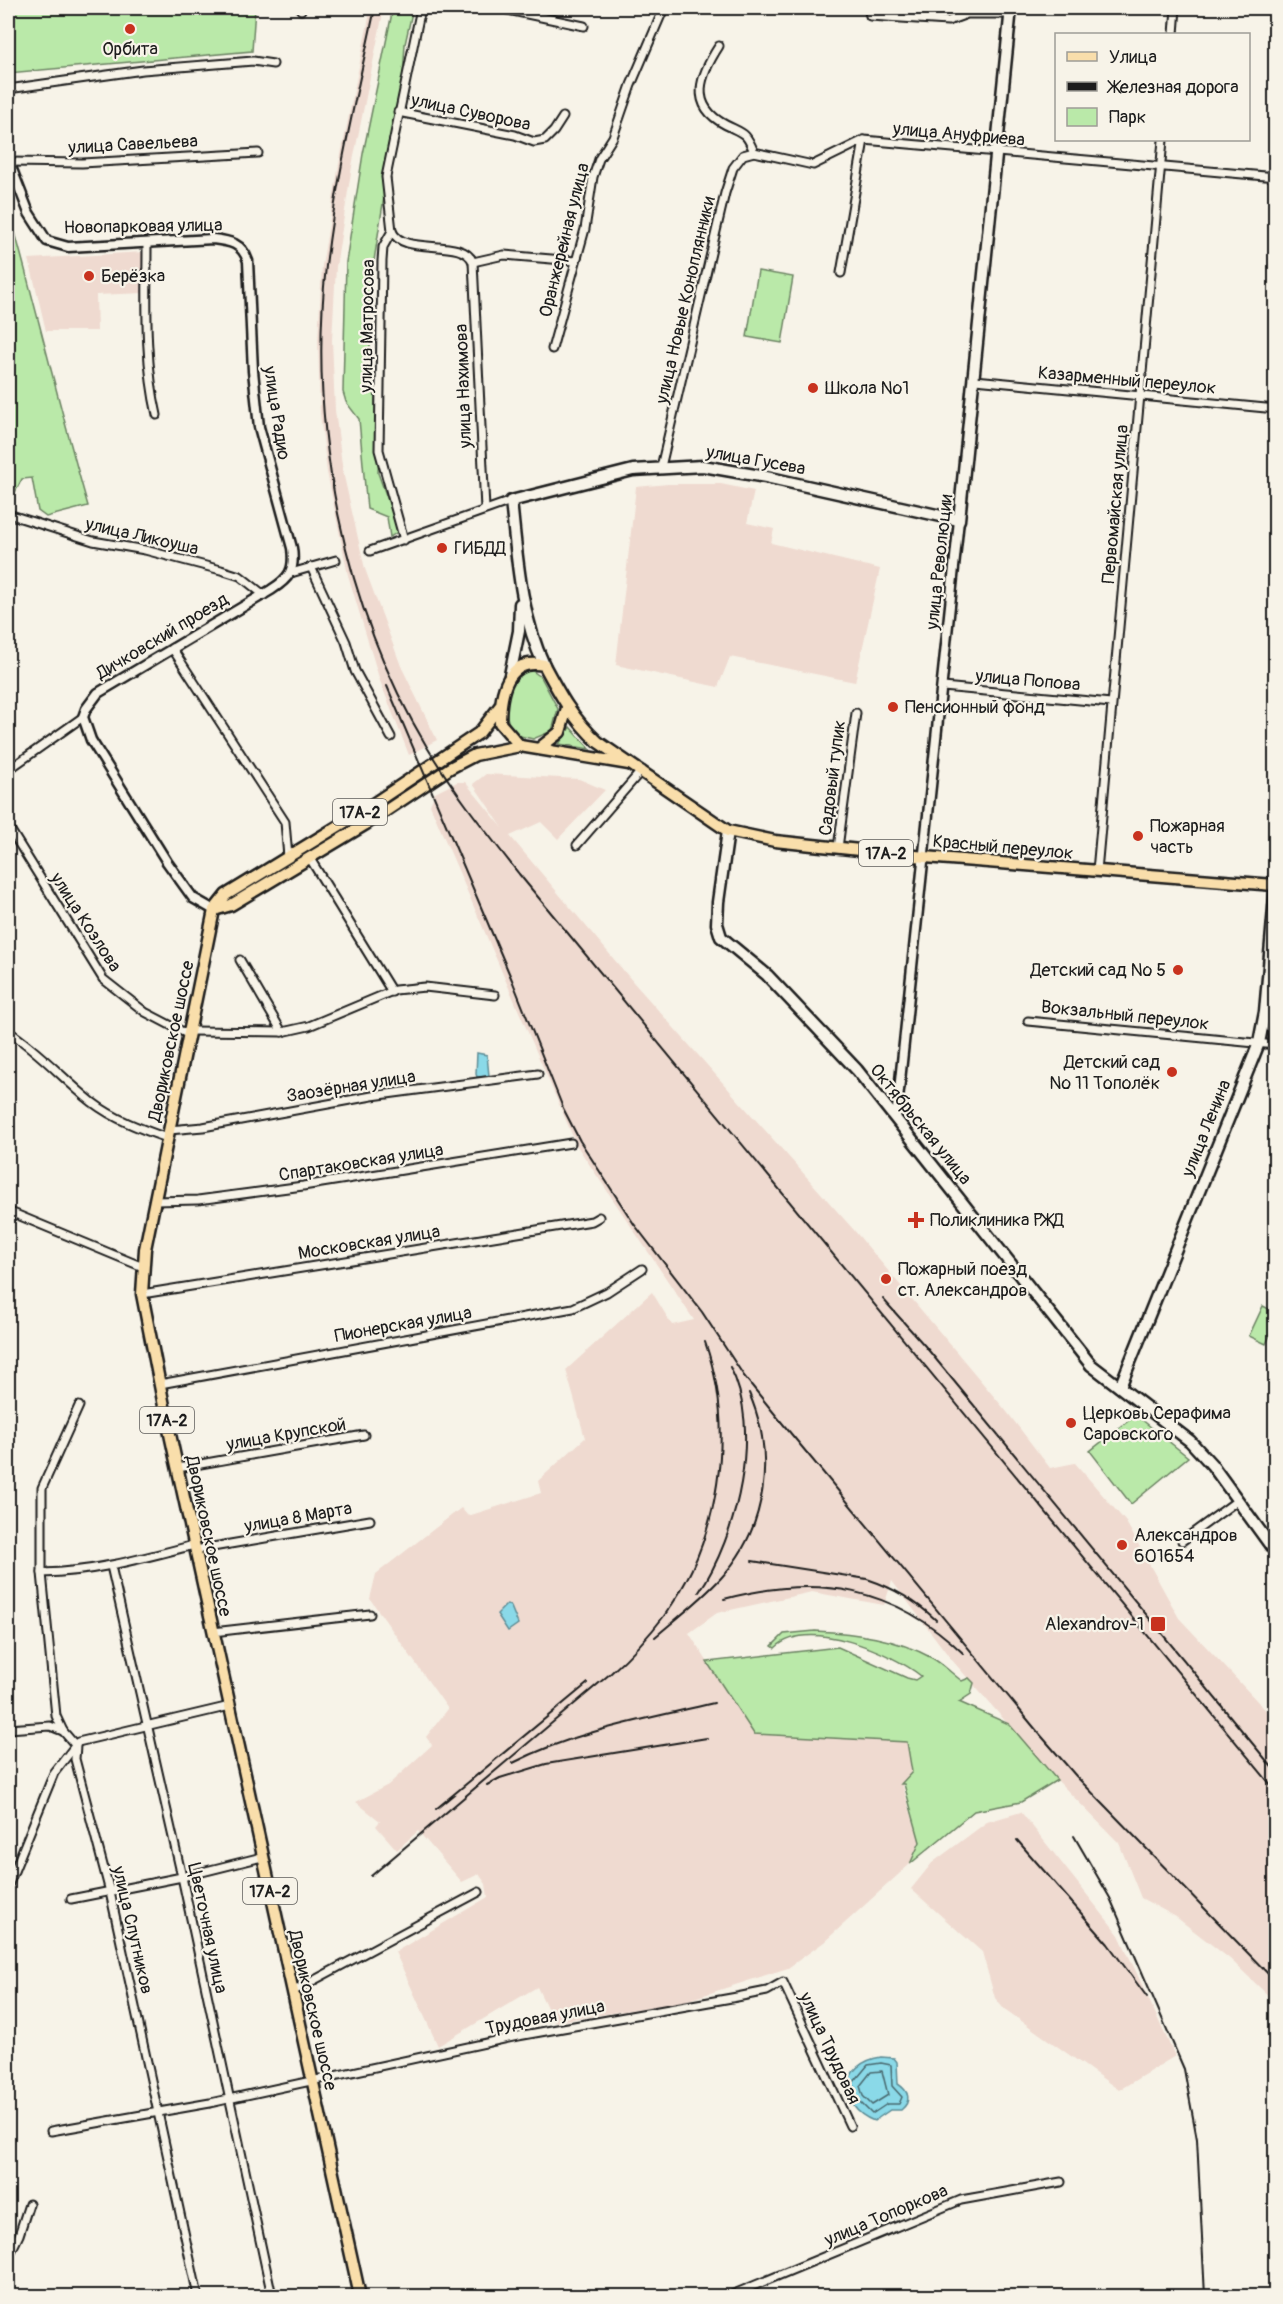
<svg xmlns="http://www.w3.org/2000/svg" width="1283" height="2304" font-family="Pangolin,sans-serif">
<rect width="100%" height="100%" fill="#f7f3e8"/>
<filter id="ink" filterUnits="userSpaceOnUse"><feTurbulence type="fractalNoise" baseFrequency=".0167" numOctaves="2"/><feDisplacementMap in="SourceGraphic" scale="12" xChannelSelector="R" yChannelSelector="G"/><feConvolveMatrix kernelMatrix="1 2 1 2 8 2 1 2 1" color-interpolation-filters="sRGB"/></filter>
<g filter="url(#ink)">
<g fill="#efdad0">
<path d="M371 8H384L352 166 336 267 332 340 335 410 343 472 365 569 401 666 437 740 409 755 380 681 348 575 327 472 320 413 318 340 322 266 339 164Z"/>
<path d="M144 252 145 293 96 295 97 331H46L29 259Z"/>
<path d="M668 484H721L754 491 747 523 774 529 771 543 880 569 855 682 730 657 718 687 616 665 636 487Z"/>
<path d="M486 774 579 779 605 790 558 839 541 822 510 836 634 983 853 1229 1007 1412 1050 1468 1075 1463 1126 1522 1179 1618 1275 1720V2002L1230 1959 1176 1917 1141 1898 1119 1843 1057 1780 951 1659 892 1581 884 1605 812 1592 717 1613 689 1633 754 1734 907 1742 912 1772 902 1784 920 1842 910 1864 824 1942 788 1968 682 2002 554 2022 537 1987 438 2046 395 1952 488 1897 486 1884 479 1874 462 1882 418 1831 397 1850 376 1826 380 1821 356 1802 388 1785 432 1745 426 1737 448 1709 370 1599 376 1574 461 1508 468 1516 541 1493 538 1481 585 1438 566 1370 652 1292 672 1325 694 1320 577 1146 430 805 435 793 457 782H465L503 828 473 784Z"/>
<path d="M1021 1812 1119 1935 1175 2056 1119 2090 1003 2008 995 1998 982 1952 911 1889 932 1863 987 1822Z"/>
</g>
<g fill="#bae9a9" stroke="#6b8262" stroke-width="1.5">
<path d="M8 8H255L252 51 8 73Z"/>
<path d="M393 8H413L405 44 403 77 370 286V375L375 396 376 442 379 450 378 473 399 531 390 537 387 517 367 509 359 419 346 402 343 392 346 262 363 154Z"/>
<path d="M8 207C36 306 59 407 88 506L46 517 38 511 32 478 22 479 13 496 8 499Z"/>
<path d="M758 271 793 277 782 343 747 337Z"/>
<path d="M531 670 541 677 558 709 552 731 533 739 516 735C499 719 504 672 531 670Z"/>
<path d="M570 727 590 749 559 744Z"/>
<path d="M1263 1306 1275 1312V1324L1266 1344 1249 1336Z"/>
<path d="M1136 1415 1188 1457 1131 1504 1090 1451Z"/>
<path d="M815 1631C855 1633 896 1638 932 1658 943 1664 952 1674 962 1681L969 1678 974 1683 971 1694 959 1702 1009 1724 1057 1780 1021 1802 974 1811 910 1864 920 1842 904 1784H901L912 1772 907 1742 754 1734 707 1662 838 1647 907 1678 915 1680 921 1676C891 1652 808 1617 775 1648L772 1646 784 1634Z"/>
</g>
<g fill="#8ad9e8" stroke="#5e8d96" stroke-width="1.5">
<path d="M477 1053 487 1055 489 1076 477 1077 476 1074Z"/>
<path d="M507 1604 511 1607 518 1624 508 1631 497 1614Z"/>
<path d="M881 2057 894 2058 897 2062 898 2084C909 2091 912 2101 901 2110H890L874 2121C836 2106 840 2063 881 2057Z"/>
</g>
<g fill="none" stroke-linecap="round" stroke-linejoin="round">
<g stroke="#48686e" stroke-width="1.5">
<path d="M881 2063 891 2065 892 2086 902 2097 899 2104H887L872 2114 857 2099 853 2083 868 2065Z"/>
<path d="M882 2071 888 2095 872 2105 863 2096 860 2086 871 2072Z"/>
</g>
<g stroke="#1c1c1c" stroke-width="11">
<g id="minor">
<path d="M498 8 584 26"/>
<path d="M868 8 870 16 948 21 967 14H1011"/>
<path d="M301 10V8"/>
<path d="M1174 34 1176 8"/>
<path d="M719 46C701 74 687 105 726 125 744 134 746 132 754 152"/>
<path d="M8 89 143 70 253 61 273 64"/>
<path d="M398 112 515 135 534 142 545 140 554 131 563 117"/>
<path d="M9 162 82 163 258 153"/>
<path d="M392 231C403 257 463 236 473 262L504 255 575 261"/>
<path d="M147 243C147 300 144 359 157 415"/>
<path d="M473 262 485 509"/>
<path d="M841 273 864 140"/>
<path d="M552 349 585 229 593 177 599 159 613 137 631 85 664 8"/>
<path d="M975 380 1276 409"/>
<path d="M661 467 725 193 733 168 743 155 754 152 813 165 864 140 1276 177"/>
<path d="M8 514 93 541 145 550 221 570 240 576 264 595"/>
<path d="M404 540 379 450 382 261 383 247 392 231 386 177 421 8"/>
<path d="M370 551 511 501"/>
<path d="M311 567 346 642 355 671 391 737"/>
<path d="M291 573 336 560"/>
<path d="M172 648 285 822 288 857"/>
<path d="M943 687 1111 703"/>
<path d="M8 770 83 717"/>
<path d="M8 826 103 979 145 1012 189 1035"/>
<path d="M577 845 642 770"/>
<path d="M838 848 856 713"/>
<path d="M309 857 392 992"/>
<path d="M1097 871 1163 140"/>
<path d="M240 960 282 1032"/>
<path d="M1028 1021 1276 1045"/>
<path d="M8 1031C39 1051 63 1079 92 1102 114 1119 141 1129 167 1138"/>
<path d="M190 1031 282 1032 309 1026 395 990 425 987 495 995"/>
<path d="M169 1130 203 1127 372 1096 538 1074"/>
<path d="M154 1201 198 1200 303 1186 571 1143"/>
<path d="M8 1211 143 1267"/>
<path d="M142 1294 592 1221 599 1217"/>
<path d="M160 1384 573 1308 607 1292 642 1269"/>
<path d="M79 1406 42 1488V1573L56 1716 63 1731 76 1746 75 1759 110 1892 198 2296"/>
<path d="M178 1468 364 1435"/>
<path d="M1182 1541 1238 1500"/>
<path d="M195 1550 370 1520"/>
<path d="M111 1566 182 1877 272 2296"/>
<path d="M42 1573C95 1572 144 1558 194 1545"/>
<path d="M213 1632 370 1614"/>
<path d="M8 1729 50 1726 63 1731"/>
<path d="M8 1886 54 1773 78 1742 230 1706"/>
<path d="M71 1899 182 1877 262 1857"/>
<path d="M292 1992 479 1892"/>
<path d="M51 2131 210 2103 518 2036 737 1997 767 1991 783 1982 850 2126"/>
<path d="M8 2258 19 2235 29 2204"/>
<path d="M729 2296 961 2200 1061 2182"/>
</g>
</g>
<g stroke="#1c1c1c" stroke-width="13">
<g id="tertiary">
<path d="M8 159 29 213 47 241 68 247 213 239C230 241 242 243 248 261L253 371 259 427 292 548C295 570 290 578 271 590L98 693 86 709 83 717 91 740 167 862 193 898 214 910"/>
<path d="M896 1119 959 520"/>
</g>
</g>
<g stroke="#1c1c1c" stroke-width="15">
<g id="secondary">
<path d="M544 665C520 614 517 556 511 501L633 470 703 466 766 477 959 520 1011 8"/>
<path d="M510 675 519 631 520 604"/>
<path d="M728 831 718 902 717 924 721 937 767 975 857 1070 1091 1365 1190 1441 1212 1465 1276 1553"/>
<path d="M1120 1387 1259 1043 1265 1012 1276 885"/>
</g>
</g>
<g stroke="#1c1c1c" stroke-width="15">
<g id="primary">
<path d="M520 746 500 723C500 693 507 657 544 665 560 695 573 719 598 742L728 831 775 841 925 857 1274 885 1276 869"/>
<path d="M541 747 560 732 567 708"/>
<path d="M214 910 231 905 366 824 450 768 475 755 520 746 629 764"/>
<path d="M360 2296 166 1416 142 1294 145 1249 214 910 226 895 358 814 479 733 500 706"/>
</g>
</g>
<use href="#minor" stroke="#f7f3e8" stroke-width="7"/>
<use href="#tertiary" stroke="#f7f3e8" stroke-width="8"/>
<use href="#secondary" stroke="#f7f3e8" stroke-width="10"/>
<use href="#primary" stroke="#f9deab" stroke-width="10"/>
<g stroke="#1c1c1c" stroke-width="2">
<path d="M375 8C357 93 336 179 326 266 308 428 343 607 427 747 454 792 487 833 519 874L1276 1791"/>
<path d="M387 686 512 980 563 1108 580 1141 634 1224 702 1312 744 1376 778 1418 1037 1731 1076 1776 1276 1982"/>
<path d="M883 1299 925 1346 1276 1772"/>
<path d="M752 1561 867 1579C894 1588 916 1601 936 1620"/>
<path d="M699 1592C737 1537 763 1429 730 1367"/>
<path d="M724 1599C817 1574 894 1586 964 1654"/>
<path d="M655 1637C677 1618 701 1600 721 1578 767 1528 776 1455 749 1393"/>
<path d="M513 1763C575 1731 646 1719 714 1703"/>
<path d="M487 1785 500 1778 546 1764 707 1738"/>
<path d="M436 1809 588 1683"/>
<path d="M1074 1836 1110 1898 1184 2069 1197 2139 1205 2296"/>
<path d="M1017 1840 1108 1944 1147 1997"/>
<path d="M371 1876 611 1673C631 1655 648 1637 664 1616 720 1540 736 1430 705 1342"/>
</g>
</g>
</g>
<g fill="#c8321e" stroke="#f7f3e8" stroke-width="2">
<circle cx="130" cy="29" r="6"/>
<circle cx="89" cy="276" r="6"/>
<circle cx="813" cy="388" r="6"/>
<circle cx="442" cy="548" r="6"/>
<circle cx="893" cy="707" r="6"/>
<circle cx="1138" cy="836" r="6"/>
<circle cx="1178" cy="970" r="6"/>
<circle cx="1172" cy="1072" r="6"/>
<path d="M913 1211h6v6h6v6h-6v6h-6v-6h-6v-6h6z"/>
<circle cx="886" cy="1279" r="6"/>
<circle cx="1071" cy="1423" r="6"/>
<circle cx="1122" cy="1545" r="6"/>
<rect x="1150" y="1616" width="16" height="16" rx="3"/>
</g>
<g text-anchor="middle" stroke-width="4.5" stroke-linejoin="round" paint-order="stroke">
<g fill="#f7f3e8" stroke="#5e5c59" stroke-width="1.5">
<rect x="333" y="799" width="54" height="26" rx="4.5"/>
<rect x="859" y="840" width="54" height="26" rx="4.5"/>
<rect x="140" y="1407" width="54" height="26" rx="4.5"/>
<rect x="243" y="1878" width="54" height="26" rx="4.5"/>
</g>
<g font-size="16" font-weight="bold" fill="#1c1c1c">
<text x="360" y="818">17А-2</text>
<text x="886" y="859">17А-2</text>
<text x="167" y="1426">17А-2</text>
<text x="270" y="1897">17А-2</text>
</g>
<g font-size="18" fill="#1c1c1c" stroke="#f7f3e8" text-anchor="start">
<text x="130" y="55" text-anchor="middle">Орбита</text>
<text x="101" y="282">Берёзка</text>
<text x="825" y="394">Школа №1</text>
<text x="454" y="554">ГИБДД</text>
<text x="905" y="713">Пенсионный фонд</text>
<text x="1150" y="832">Пожарная<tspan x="1150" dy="21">часть</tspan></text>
<text x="1166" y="976" text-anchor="end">Детский сад № 5</text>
<text x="1160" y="1068" text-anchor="end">Детский сад<tspan x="1160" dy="21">№ 11 Тополёк</tspan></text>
<text x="930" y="1226">Поликлиника РЖД</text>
<text x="898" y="1275">Пожарный поезд<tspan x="898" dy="21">ст. Александров</tspan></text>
<text x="1083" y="1419">Церковь Серафима<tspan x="1083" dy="21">Саровского</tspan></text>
<text x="1134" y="1541">Александров<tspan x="1134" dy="21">601654</tspan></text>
<text x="1144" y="1630" text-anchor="end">Alexandrov-1</text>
</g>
<g font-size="18" fill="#1c1c1c" stroke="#f7f3e8">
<text transform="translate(471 112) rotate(12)" y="6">улица Суворова</text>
<text transform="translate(959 134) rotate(5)" y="6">улица Ануфриева</text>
<text transform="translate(133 144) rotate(-3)" y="6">улица Савельева</text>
<text transform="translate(143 226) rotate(-1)" y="6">Новопарковая улица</text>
<text transform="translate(564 240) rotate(-76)" y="6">Оранжерейная улица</text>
<text transform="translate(685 300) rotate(-77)" y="6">улица Новые Коноплянники</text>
<text transform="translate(367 326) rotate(-89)" y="6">улица Матросова</text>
<text transform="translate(1127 380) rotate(5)" y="6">Казарменный переулок</text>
<text transform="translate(463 386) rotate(-92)" y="6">улица Нахимова</text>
<text transform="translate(277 413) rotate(81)" y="6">улица Радио</text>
<text transform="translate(756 460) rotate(10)" y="6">улица Гусева</text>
<text transform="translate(1115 504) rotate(-85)" y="6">Первомайская улица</text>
<text transform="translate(142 536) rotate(13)" y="6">улица Ликоуша</text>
<text transform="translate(939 562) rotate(-84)" y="6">улица Революции</text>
<text transform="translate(162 636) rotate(-31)" y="6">Дичковский проезд</text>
<text transform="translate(1028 680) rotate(5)" y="6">улица Попова</text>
<text transform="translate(832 778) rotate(-83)" y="6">Садовый тупик</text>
<text transform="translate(1003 847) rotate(5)" y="6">Красный переулок</text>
<text transform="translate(86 922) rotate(57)" y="6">улица Козлова</text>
<text transform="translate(1125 1015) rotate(6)" y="6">Вокзальный переулок</text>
<text transform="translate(171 1041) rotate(-78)" y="6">Двориковское шоссе</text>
<text transform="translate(351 1086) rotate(-9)" y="6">Заозёрная улица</text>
<text transform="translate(921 1124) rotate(51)" y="6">Октябрьская улица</text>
<text transform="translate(1206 1128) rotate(-68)" y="6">улица Ленина</text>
<text transform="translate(361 1162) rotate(-9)" y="6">Спартаковская улица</text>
<text transform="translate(369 1242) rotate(-9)" y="6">Московская улица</text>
<text transform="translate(403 1324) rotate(-10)" y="6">Пионерская улица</text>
<text transform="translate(286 1434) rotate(-10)" y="6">улица Крупской</text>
<text transform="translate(298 1517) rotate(-10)" y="6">улица 8 Марта</text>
<text transform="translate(209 1536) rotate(78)" y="6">Двориковское шоссе</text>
<text transform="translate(208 1928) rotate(78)" y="6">Цветочная улица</text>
<text transform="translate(133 1930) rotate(77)" y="6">улица Спутников</text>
<text transform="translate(313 2010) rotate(77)" y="6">Двориковское шоссе</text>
<text transform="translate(545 2017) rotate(-11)" y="6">Трудовая улица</text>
<text transform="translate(830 2048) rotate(65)" y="6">улица Трудовая</text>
<text transform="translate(886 2215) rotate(-23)" y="6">улица Топоркова</text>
</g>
</g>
<rect width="1283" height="2304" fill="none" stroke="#f7f3e8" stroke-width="30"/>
<rect x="15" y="15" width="1253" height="2274" fill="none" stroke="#1c1c1c" stroke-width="2" filter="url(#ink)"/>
<rect x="1055" y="33" width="195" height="108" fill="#f7f3e8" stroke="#9f9d96" stroke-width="1.5"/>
<rect x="1067" y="52" width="30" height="9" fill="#f9deab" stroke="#9f9d96" stroke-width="1.5"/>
<text x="1109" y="63" font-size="18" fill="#1c1c1c">Улица</text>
<rect x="1067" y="82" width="30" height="9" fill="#1c1c1c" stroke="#9f9d96" stroke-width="1.5"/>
<text x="1109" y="93" font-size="18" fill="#1c1c1c">Железная дорога</text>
<rect x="1067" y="108" width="30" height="18" fill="#bae9a9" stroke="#9f9d96" stroke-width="1.5"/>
<text x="1109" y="123" font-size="18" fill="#1c1c1c">Парк</text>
</svg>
